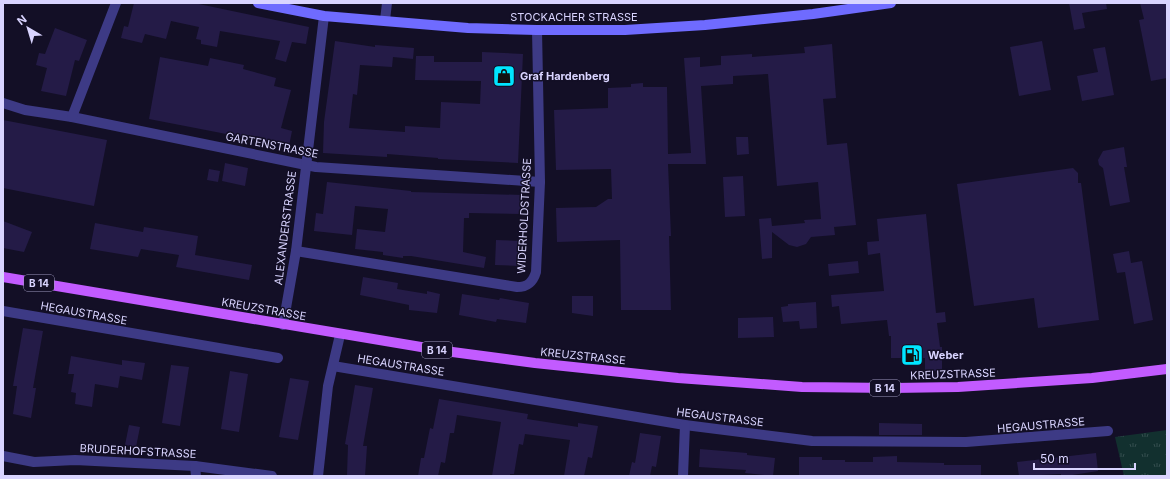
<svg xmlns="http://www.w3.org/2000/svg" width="1170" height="479" font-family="Inter,sans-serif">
<defs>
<pattern id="park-tufts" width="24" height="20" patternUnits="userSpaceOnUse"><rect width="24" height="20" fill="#12302f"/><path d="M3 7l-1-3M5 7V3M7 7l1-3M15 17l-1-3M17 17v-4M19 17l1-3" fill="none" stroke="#344d4e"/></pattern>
</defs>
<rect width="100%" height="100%" fill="#130f26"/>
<path fill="url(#park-tufts)" d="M1167 430V476H1124L1115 437Z"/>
<g fill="#241b47">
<path d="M134 3H194L309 27 306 44 292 42 286 62 275 59 280 41 220 31 217 47 201 44V40L196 39 199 27 171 21 166 39 145 34 142 43 121 38 124 26 128 27Z"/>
<path d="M1069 3H1106L1107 9 1082 13 1085 28 1074 30Z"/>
<path d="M1140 3H1167V78L1151 81 1139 20 1144 19Z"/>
<path d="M55 28 87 40 79 61 75 60 66 96 41 91 47 68 36 65 39 53 45 54Z"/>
<path d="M335 41 375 47V45L414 48 413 59 393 57 392 67 360 65 357 95 353 94 349 128 405 132V126L440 128 441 102 480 104 481 81 415 80 416 56H434V62H482V52L523 54 518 163 438 159V158L387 154V157L323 153 324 122Z"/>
<path d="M1042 41 1051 90 1019 96 1010 47Z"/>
<path d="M832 44 836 98 823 99 827 145 847 143 856 225 834 227 835 235 811 237 806 244 797 247 789 245 772 232V258L762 259 759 219 771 218 772 226 805 223 804 220 821 219 818 182 777 186 768 74 733 76V84L701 86 706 164H668L671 236H669L671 310H621L620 240 557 242 556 208 596 207 608 199H612L611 169 556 170 554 110 608 108V88L631 87V84L643 83V87H667L668 154 691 153 684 58 700 57V67L721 65V56L752 54V57L805 53 804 47Z"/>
<path d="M1105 47 1114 95 1082 101 1077 76 1098 72 1093 49Z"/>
<path d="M160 57 208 66 210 58 244 65 243 69 276 78 274 86 291 90 281 128 292 131 289 146 149 119Z"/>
<path d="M3 120 107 140 94 206 3 188Z"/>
<path d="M736 137H748L749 154 737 155Z"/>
<path d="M1124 147 1127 167H1124L1130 202 1110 206 1103 168 1099 165 1098 160 1103 151Z"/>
<path d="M225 163 248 168 245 186 222 181Z"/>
<path d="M1073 168 1078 173V183H1081L1099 320 1038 328 1034 298 974 306 957 184Z"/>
<path d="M209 169 220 171 218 182 207 180Z"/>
<path d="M743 176 745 216 725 217 723 177Z"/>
<path d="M327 182 411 191V192L522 195V214L469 213V218H464L463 252 486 257 484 268 411 256H403V258L383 255V252L355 249 357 229 385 232 388 209 355 206 352 235 314 231 316 213 323 214Z"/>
<path d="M926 214 936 313 945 312 946 322 937 323 940 347H942V371H925V358H891V336H889L887 320 841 324 839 306 832 307 831 295 884 291 880 253 868 255 867 242 879 241 877 219Z"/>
<path d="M3 221 32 232 24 252 3 248Z"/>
<path d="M95 223 143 232 144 227 198 236 195 255 252 265 249 280 176 267 179 255 141 249 138 257 90 249Z"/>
<path d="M496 240 521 241V266L495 265Z"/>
<path d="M1129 251 1131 263 1142 261 1153 320 1134 324 1125 272 1117 273 1113 254Z"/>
<path d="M858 261 859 273 829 276 828 264Z"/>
<path d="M363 277 398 283 397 289 427 294V291L440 294 437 313 409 310V305L360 295Z"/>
<path d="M462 294 499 300 500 298 529 303 526 323 497 319 496 322 459 315Z"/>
<path d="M572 296H593V316L572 313Z"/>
<path d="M816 302 817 328 800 329 799 321 783 322 781 307 788 306V304Z"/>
<path d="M773 317 774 337 738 338V318Z"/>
<path d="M23 328 43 331 33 388H36L31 418 13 414 17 386H13Z"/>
<path d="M71 356 122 365V360L145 363 142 380 120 376 118 388 95 384 92 407 75 404 76 393 71 392 74 374H68Z"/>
<path d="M171 365 189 367 180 426 162 423Z"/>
<path d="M230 371 248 374 239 432 221 429Z"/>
<path d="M290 378 309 381 298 440 279 437Z"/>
<path d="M355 385 373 388 363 446H367L365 476 347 475 348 445 345 444Z"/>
<path d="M439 399 528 414 527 419 578 427V423L598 426 592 458 588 457 584 476H564L570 440 525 434 523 445 519 444 514 474H510V476H492L501 422 457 415 454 433H450L445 463 441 462 438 476H418L421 458H424L430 428 433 429Z"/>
<path d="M879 423 922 424V435H879Z"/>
<path d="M129 425 140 427 136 447 125 445Z"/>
<path d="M640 433 661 436 656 467 652 466 650 476H629L632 462 635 463Z"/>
<path d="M700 449 747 453V455L775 458 773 476 745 473 746 470 699 467Z"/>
<path d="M1096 453 1098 471 1066 476H1061V474L1019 476 1017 462Z"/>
<path d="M897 456V462L944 463V465H981V476H799V457H822V460H845V462H873V457Z"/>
</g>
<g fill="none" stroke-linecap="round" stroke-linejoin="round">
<g stroke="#3d3a85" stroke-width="10">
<path d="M385 20 387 3"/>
<path d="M3 103 25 110 72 117 316 167 540 182"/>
<path d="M72 117 116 3"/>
<path d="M296 251 517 287C528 287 533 282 536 272L540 182 537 30"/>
<path d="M3 311 278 358"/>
<path d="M283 325 296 251 324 16"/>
<path d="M333 366 685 425 812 441 966 442 1108 431"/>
<path d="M3 456 34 462 75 460 195 466 272 476"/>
<path d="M195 466 196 476"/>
<path d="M318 476 328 386 340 335"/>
<path d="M683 476 685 425"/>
</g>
<path stroke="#6f6bff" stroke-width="10" d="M258 3 324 16 468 28 537 30H625L705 25 813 14 891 3"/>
<path stroke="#c25bff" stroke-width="10" d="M3 277 445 351 535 363 678 378 802 387 893 388 958 387 1092 378 1167 369"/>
</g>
<defs>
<g id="shop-square" transform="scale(1.15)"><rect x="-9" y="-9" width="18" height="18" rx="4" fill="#00e5ff" stroke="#130f26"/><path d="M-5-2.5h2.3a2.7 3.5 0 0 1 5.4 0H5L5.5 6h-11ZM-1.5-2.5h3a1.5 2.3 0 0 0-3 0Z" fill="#111"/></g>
<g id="fuel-square" transform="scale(1.15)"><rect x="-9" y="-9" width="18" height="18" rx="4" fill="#00e5ff" stroke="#130f26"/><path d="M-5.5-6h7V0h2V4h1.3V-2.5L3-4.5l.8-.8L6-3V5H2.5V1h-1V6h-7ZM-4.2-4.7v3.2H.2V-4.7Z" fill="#111"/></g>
</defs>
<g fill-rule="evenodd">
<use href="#shop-square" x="504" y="76"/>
<use href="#fuel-square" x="912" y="355"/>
</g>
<g text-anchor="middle" stroke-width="3" stroke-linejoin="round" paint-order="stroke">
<g fill="#130f26" stroke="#9e99be" stroke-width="1">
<rect x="24" y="275" width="30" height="16" rx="3"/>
<rect x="422" y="342" width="30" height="16" rx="3"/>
<rect x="870" y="380" width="30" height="16" rx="3"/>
</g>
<g font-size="10" font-weight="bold" fill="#d9d4ff">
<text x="39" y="287">B 14</text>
<text x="437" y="354">B 14</text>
<text x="885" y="392">B 14</text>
</g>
<g font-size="11" fill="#d9d4ff" stroke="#130f26">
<text x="574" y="21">STOCKACHER STRASSE</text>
<text transform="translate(272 145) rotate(11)" y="4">GARTENSTRASSE</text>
<text transform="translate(524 216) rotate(-87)" y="4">WIDERHOLDSTRASSE</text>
<text transform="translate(285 228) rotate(-83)" y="4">ALEXANDERSTRASSE</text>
<text transform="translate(264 309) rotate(10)" y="4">KREUZSTRASSE</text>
<text transform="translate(84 313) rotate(10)" y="4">HEGAUSTRASSE</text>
<text transform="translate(583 356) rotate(6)" y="4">KREUZSTRASSE</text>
<text transform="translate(401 365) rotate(9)" y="4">HEGAUSTRASSE</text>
<text transform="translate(953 374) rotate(-2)" y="4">KREUZSTRASSE</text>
<text transform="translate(720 417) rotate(7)" y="4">HEGAUSTRASSE</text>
<text transform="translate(1041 425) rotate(-5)" y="4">HEGAUSTRASSE</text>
<text transform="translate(138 451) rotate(3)" y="4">BRUDERHOFSTRASSE</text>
</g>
<g font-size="11" font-weight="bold" fill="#d9d4ff" stroke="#130f26" text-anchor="start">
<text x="520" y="80">Graf Hardenberg</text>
<text x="928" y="359">Weber</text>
</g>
</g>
<rect width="1170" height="479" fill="none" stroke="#d9d4ff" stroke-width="8"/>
<g transform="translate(28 28) rotate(322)" stroke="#130f26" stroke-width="3" paint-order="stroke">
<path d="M0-3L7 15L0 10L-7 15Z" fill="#d9d4ff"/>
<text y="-6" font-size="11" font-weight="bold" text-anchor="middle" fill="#d9d4ff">N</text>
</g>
<path d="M1034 463v6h101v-6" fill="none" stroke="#d9d4ff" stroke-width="2"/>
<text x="1040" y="463" font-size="12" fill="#d9d4ff" stroke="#130f26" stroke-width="3" paint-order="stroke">50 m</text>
</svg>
